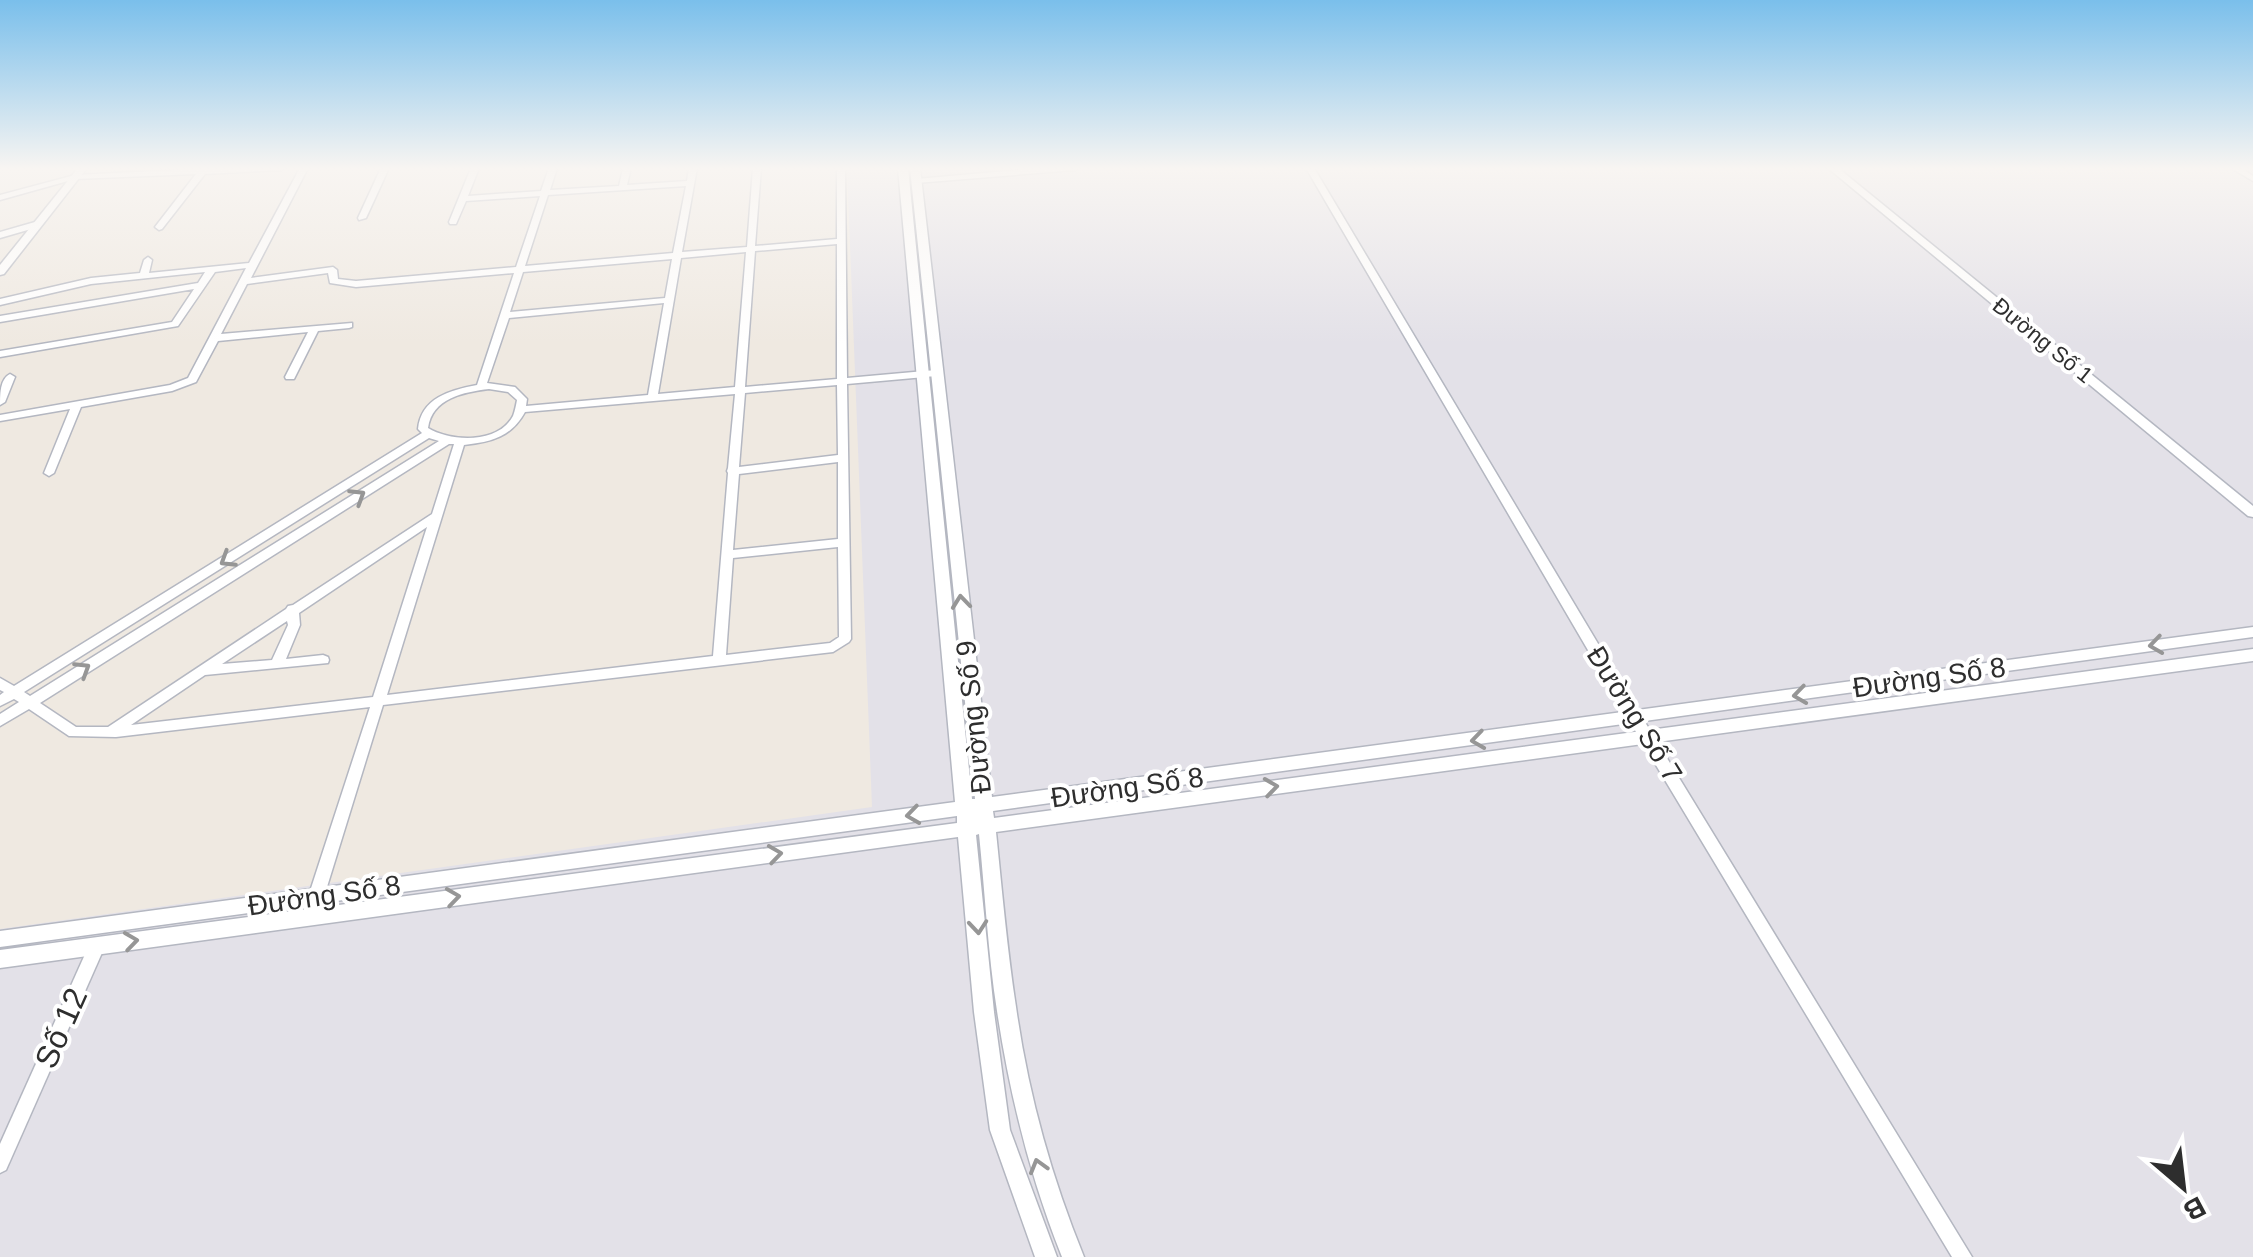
<svg xmlns="http://www.w3.org/2000/svg" width="2253" height="1257" font-family="Arial,sans-serif">
<rect width="100%" height="100%" fill="#efe9e1"/>
<path fill="#e3e1e8" d="M847 168H2253V1257H0V929L872 807Z"/>
<g fill="none" stroke-linecap="round" stroke-linejoin="round">
<g stroke="#b4b7c1" stroke-width="3">
<g id="minor">
<path d="M216 168H285L281 170 205 174 162 229 159 230 155 227 196 174 75 179 0 200V195L75 175Z"/>
<path d="M300 168H308L251 278 333 267 337 270 338 279 356 281 516 267 540 196 466 201 456 224H450L449 222 471 168H479L468 196 541 191 549 168H557L550 190 619 186 623 168H631L627 185 687 181 689 168H697L682 252 747 247 753 168H761L755 246 837 239V168H845L847 378 936 370 941 373 936 376 847 384 851 639 849 642 833 652 383 705 318 916 315 921 310 923 305 921 302 916 370 707 116 737 69 736 29 709 0 726V714L19 702 14 699 0 706V695L4 692 0 690V678L14 686 422 433 418 429C421 398 450 390 477 385L514 273 356 287 330 283 328 273 247 284 221 334 352 323V327L349 328 318 331 294 379H286L285 377 308 332 218 341 196 382 172 391 81 407 54 473 49 476 44 473 70 409 0 421V415L170 385 188 378 246 268 215 272 178 326 0 357V351L172 322 194 289 0 322V316L198 283 205 272 91 284 0 305V299L91 278 140 273 144 260 148 257 152 260 149 273 249 263ZM686 186 673 253 525 266 548 195ZM837 244V379L745 387 755 251ZM746 252 735 387 658 394 681 258ZM672 259 665 298 510 312 523 272ZM664 303 648 395 526 406 527 399 515 387 487 383 509 318ZM837 385 838 455 739 467 745 393ZM489 389 508 392 517 400C516 405 515 411 513 416 498 444 451 442 428 428 432 398 464 392 489 389ZM735 394 728 468 727 471 728 473 713 656 387 695 464 445C492 442 511 437 525 412ZM429 438 439 441 30 696 24 692ZM449 444H454L432 514 293 605 288 606 286 609 108 727H76L40 703ZM838 462V539L733 550 739 474ZM427 527 373 697 131 725 205 675 328 663 329 660 328 657 323 655 286 659 300 625 299 613ZM838 547 839 637 830 643 726 655 733 558ZM287 621 288 625 272 660 222 664Z"/>
<path d="M381 168H389L366 218 359 220 358 218Z"/>
<path d="M1040 168H1079L1075 170 916 183 912 181 916 179Z"/>
<path d="M1306 168H1314L1640 714 1972 1257H1952L1630 722Z"/>
<path d="M2231 168H2241L2253 176V181Z"/>
<path d="M35 222 39 225 38 227 0 238V232Z"/>
<path d="M10 374 15 377 5 402 0 405C0 394 0 379 10 374Z"/>
<path d="M97 939 103 941 105 946 6 1170 0 1173V1144L91 941Z"/>
</g>
</g>
<g stroke="#b4b7c1" stroke-width="3">
<g id="tertiary">
<path d="M78 168H87L4 274 0 275V265Z"/>
<path d="M898 168H908L972 799H975L910 168H920L992 797 2253 627V637L993 811 994 818 2253 649V661L996 832C1002 890 1007 949 1016 1007 1028 1093 1051 1176 1084 1257H1062C1030 1177 1010 1096 997 1011 988 953 985 893 979 834L976 835 994 1012 1010 1130 1057 1257H1035L990 1130 974 1012 958 837 0 968V950L957 823V816L0 947V931L955 802Z"/>
<path d="M1828 168H1838L2253 506V517L2248 516Z"/>
</g>
</g>
<use href="#minor" fill="#fff" fill-rule="evenodd"/>
<use href="#tertiary" fill="#fff" fill-rule="evenodd"/>
</g>
<defs><path id="oneway-chevron" d="M-2-3.5L2.5 0L-2 3.5" fill="none" stroke-width="1.6" stroke-linecap="round" stroke-linejoin="round" transform="scale(2.5)"/></defs>
<g stroke="#969696">
<use href="#oneway-chevron" transform="translate(358 496) rotate(-32)"/>
<use href="#oneway-chevron" transform="translate(227 560) rotate(148)"/>
<use href="#oneway-chevron" transform="translate(961 602) rotate(-96)"/>
<use href="#oneway-chevron" transform="translate(2156 645) rotate(172)"/>
<use href="#oneway-chevron" transform="translate(83 669) rotate(-32)"/>
<use href="#oneway-chevron" transform="translate(1800 695) rotate(172)"/>
<use href="#oneway-chevron" transform="translate(1478 740) rotate(172)"/>
<use href="#oneway-chevron" transform="translate(1271 787) rotate(-8)"/>
<use href="#oneway-chevron" transform="translate(913 815) rotate(172)"/>
<use href="#oneway-chevron" transform="translate(775 854) rotate(-8)"/>
<use href="#oneway-chevron" transform="translate(453 897) rotate(-8)"/>
<use href="#oneway-chevron" transform="translate(978 927) rotate(85)"/>
<use href="#oneway-chevron" transform="translate(131 941) rotate(-8)"/>
<use href="#oneway-chevron" transform="translate(1038 1166) rotate(-106)"/>
</g>
<linearGradient id="sky" x2="0" y2="1"><stop stop-color="#7abfeb"/><stop offset="0.49" stop-color="#f8f5f2"/><stop offset="1" stop-color="#f8f5f2" stop-opacity="0"/></linearGradient>
<rect width="2253" height="344" fill="url(#sky)"/>
<g text-anchor="middle" stroke-width="8" stroke-linejoin="round" paint-order="stroke">
<g font-size="22" fill="#2e2e2e" stroke="#fff">
<text transform="translate(2043 340) rotate(39)" y="8">Đường Số 1</text>
</g>
<g font-size="28" fill="#2e2e2e" stroke="#fff">
<text transform="translate(1929 677) rotate(-8)" y="10">Đường Số 8</text>
<text transform="translate(1635 714) rotate(58)" y="10">Đường Số 7</text>
<text transform="translate(973 717) rotate(-96)" y="10">Đường Số 9</text>
<text transform="translate(1127 787) rotate(-8)" y="10">Đường Số 8</text>
<text transform="translate(324 895) rotate(-8)" y="10">Đường Số 8</text>
</g>
<g font-size="32" fill="#2e2e2e" stroke="#fff">
<text transform="translate(61 1028) rotate(-66)" y="11">Số 12</text>
</g>
</g>
<g transform="translate(2183 1187) rotate(152)" stroke="#ffffff" stroke-width="8" paint-order="stroke">
<path d="M0-8L18 38L0 25L-18 38Z" fill="#2e2e2e"/>
<text y="-15" font-size="28" font-weight="bold" text-anchor="middle" fill="#2e2e2e">B</text>
</g>
</svg>
